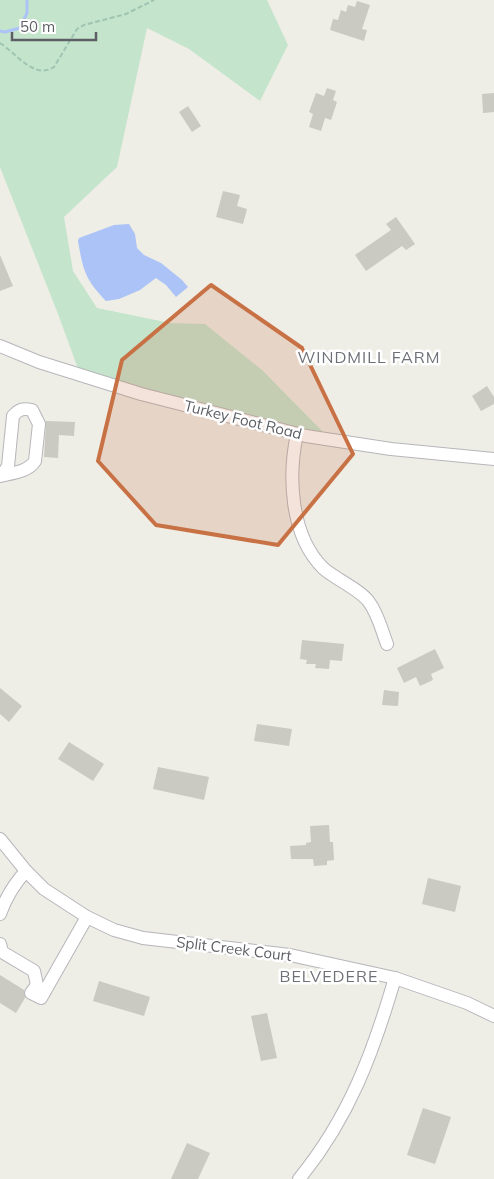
<svg xmlns="http://www.w3.org/2000/svg" width="494" height="1179" font-family="Mulish,sans-serif">
<rect width="100%" height="100%" fill="#eeeee6"/>
<path fill="#c4e4cc" d="M0 0H267L288 45 260 101 189 49 147 28 117 167 64 217 73 271 97 308 170 323 205 324 262 370 331 440 80 374 58 314 0 167Z"/>
<path fill="#acc3f8" d="M129 224 135 234 137 248 144 255 161 263 182 280 188 287 176 297 166 285 156 278 140 290 119 299 106 301C85 279 83 270 78 241L79 238 114 225Z"/>
<g fill="none" stroke-linecap="round" stroke-linejoin="round">
<path stroke="#acc3f8" stroke-width="3" d="M0 31 5 32 20 28 27 13V0"/>
</g>
<g fill="#cac9c2">
<path d="M357 1 370 5 362 29 367 30 364 41 330 30 333 19 338 20 341 10 346 12 348 5 355 7Z"/>
<path d="M327 88 336 91 333 100 337 102 331 120 325 118 321 131 309 127 313 114 309 112 316 93 324 96Z"/>
<path d="M494 93V112L483 113 482 94Z"/>
<path d="M188 106 201 126 192 132 179 112Z"/>
<path d="M223 191 240 195 237 206 247 209 243 224 216 217Z"/>
<path d="M396 217 415 244 406 250 402 246 366 271 355 255 391 230 386 224Z"/>
<path d="M0 255 13 286 0 291Z"/>
<path d="M487 386 494 397V404L481 411 472 396Z"/>
<path d="M46 421 75 422 74 436 59 435 58 458 44 457Z"/>
<path d="M302 640 344 644 342 661 330 660 329 669 315 668 316 664H306L307 660 300 659Z"/>
<path d="M435 649 444 668 431 674 433 680 420 686 416 677 404 683 397 668Z"/>
<path d="M0 688 22 706 9 722 0 714Z"/>
<path d="M384 690 399 692 398 706 382 705Z"/>
<path d="M257 724 292 729 289 746 254 741Z"/>
<path d="M69 742 104 764 93 781 58 759Z"/>
<path d="M158 767 209 777 204 800 153 789Z"/>
<path d="M329 825 330 842H333L334 860 327 861V865L314 866 313 859H291L290 846 306 845V843L311 842 310 826Z"/>
<path d="M428 878 461 886 455 912 422 904Z"/>
<path d="M0 975 24 990 25 998 16 1013 0 1003Z"/>
<path d="M99 981 150 997 144 1016 93 1001Z"/>
<path d="M267 1013 277 1058 261 1061 251 1016Z"/>
<path d="M423 1108 451 1117 435 1164 407 1155Z"/>
<path d="M187 1143 210 1153 198 1179H171Z"/>
</g>
<g fill="none" stroke-linecap="round" stroke-linejoin="round">
<g stroke="#b6b6bb" stroke-width="14">
<g id="minor">
<path d="M0 346 39 362 141 394 306 436 391 449 494 459"/>
<path d="M297 434C288 476 290 535 323 568 335 579 361 590 369 602 378 614 382 631 387 644"/>
<path d="M0 476C12 473 28 472 35 461L39 424 32 410C23 408 19 409 13 416L8 466 2 475"/>
<path d="M0 839 26 871 44 889 87 917 114 930 143 938 290 955 395 978 467 1003 494 1016"/>
<path d="M0 914C6 897 14 884 26 871"/>
<path d="M0 944 2 952 34 971 37 985 31 993 41 998 87 917"/>
<path d="M299 1179C349 1118 373 1053 395 978"/>
</g>
</g>
<path stroke="#9ec4b2" stroke-width="2" stroke-dasharray="5 2.5" stroke-linecap="butt" d="M0 43C16 53 34 80 54 67L77 29 84 25 126 14 154 0"/>
<use href="#minor" stroke="#fff" stroke-width="12"/>
</g>
<path fill="#c87145" fill-opacity="0.2" stroke="#c87145" stroke-width="4" stroke-linejoin="round" d="M211 285 302 348 353 454 278 545 156 525 98 461 122 360Z"/>
<g text-anchor="middle" stroke-width="5" stroke-linejoin="round" paint-order="stroke">
<g font-size="15" fill="#5d5f65" stroke="#fff">
<text transform="translate(243 420) rotate(14)" y="5">Turkey Foot Road</text>
<text transform="translate(234 949) rotate(7)" y="5">Split Creek Court</text>
</g>
<g font-size="16" letter-spacing="1" fill="#6e7077" stroke="#fff">
<text x="369" y="363">WINDMILL FARM</text>
<text x="329" y="982">BELVEDERE</text>
</g>
</g>
<path d="M12 32v8h84v-8" fill="none" stroke="#5d5f65" stroke-width="2.5"/>
<text x="20" y="32" font-size="15" fill="#5d5f65" stroke="#ffffff" stroke-width="4" paint-order="stroke">50 m</text>
</svg>
